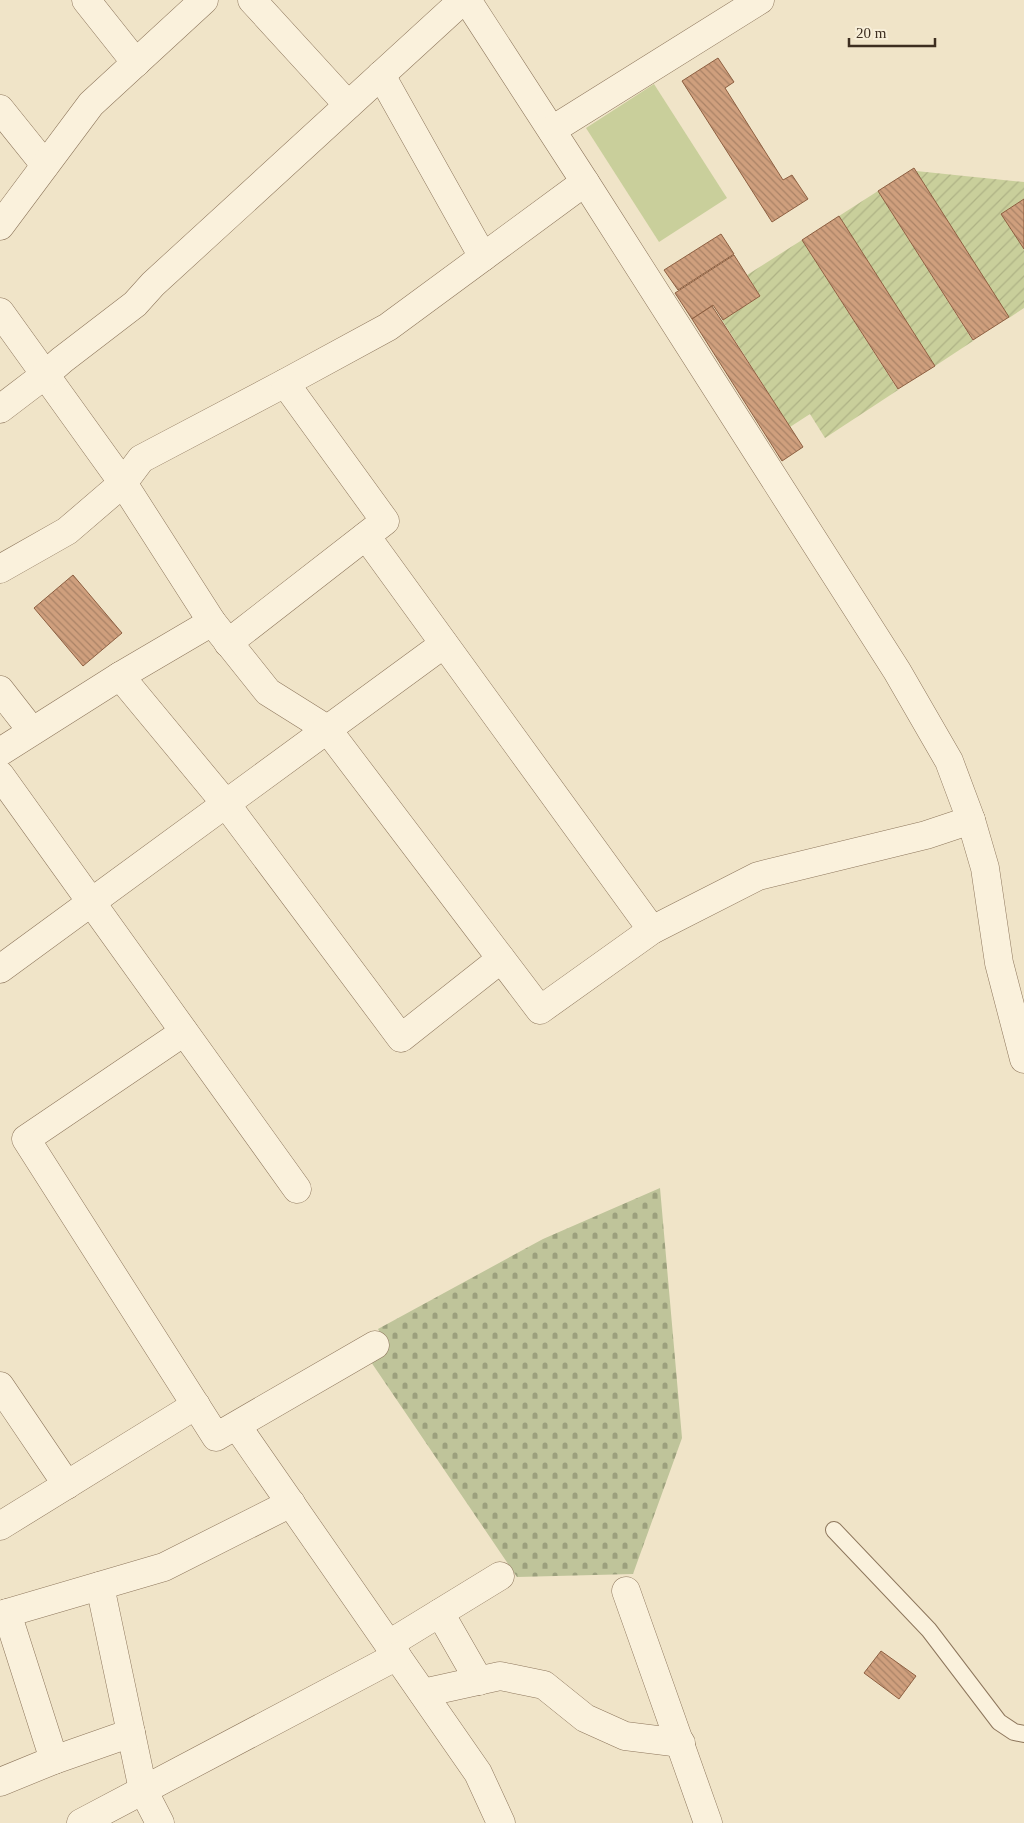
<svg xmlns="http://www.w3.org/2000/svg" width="1024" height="1823" font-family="Georgia,serif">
<defs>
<pattern id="cemetery-stones" width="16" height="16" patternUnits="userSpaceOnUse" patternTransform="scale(1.25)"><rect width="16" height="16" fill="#bfc49a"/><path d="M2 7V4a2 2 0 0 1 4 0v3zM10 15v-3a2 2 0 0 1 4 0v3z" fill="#9ca07d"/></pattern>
<pattern id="garden-furrows" width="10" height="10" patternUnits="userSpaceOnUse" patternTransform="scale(1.25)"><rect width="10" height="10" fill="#c9cf9b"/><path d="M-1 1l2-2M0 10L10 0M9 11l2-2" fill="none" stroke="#aeb285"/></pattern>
<pattern id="building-back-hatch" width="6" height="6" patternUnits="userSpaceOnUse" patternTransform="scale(1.25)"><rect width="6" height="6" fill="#cf9f7d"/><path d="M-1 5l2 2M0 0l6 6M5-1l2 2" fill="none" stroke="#a98266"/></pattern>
</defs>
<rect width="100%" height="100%" fill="#f0e4c8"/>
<path fill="url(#cemetery-stones)" d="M660 1188 682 1438 633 1574 517 1577 369 1359 388 1347 378 1329 543 1239Z"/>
<g fill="url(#garden-furrows)">
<path d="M916 171 1024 182V199L1002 214 1024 249V308L1009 318Z"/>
<path d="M878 191 973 341 935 366 839 216Z"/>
<path d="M802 240 898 390 825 438 810 414 790 427 722 320 760 296 747 275Z"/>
</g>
<path fill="#c9cf9b" d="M654 84 727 198 659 242 586 128Z"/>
<g fill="url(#building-back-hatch)" stroke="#8d5f41">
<path d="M718 58 734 82 725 88 783 180 792 175 808 199 772 222 682 81Z"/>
<path d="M914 168 1009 317 973 340 878 191Z"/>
<path d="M1024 199V249L1001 214Z"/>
<path d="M839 216 935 366 898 389 802 240Z"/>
<path d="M721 234 734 254 678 290 664 270Z"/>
<path d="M734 255 760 296 723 320 713 305 692 319 675 293Z"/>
<path d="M712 306 803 447 782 461 692 319Z"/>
<path d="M73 575 122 633 83 666 34 608Z"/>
<path d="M881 1651 916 1676 899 1699 864 1673Z"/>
</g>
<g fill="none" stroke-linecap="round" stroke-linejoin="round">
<g stroke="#8d765c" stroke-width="18">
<path id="lane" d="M834 1530 929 1630 999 1722 1014 1732 1024 1734"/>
</g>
<g stroke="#8d765c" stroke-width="29">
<g id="street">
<path d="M86 0 136 63"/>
<path d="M252 0 348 105"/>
<path d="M467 0 585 182 897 671 949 761 971 820 985 868 999 963 1024 1059"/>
<path d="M381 75 483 257"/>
<path d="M0 109 45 165"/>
<path d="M552 130 760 0"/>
<path d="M0 226 91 104 204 0"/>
<path d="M0 312 123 483 212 622 268 692 327 729 540 1010 652 930 758 876 926 835 971 820"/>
<path d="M0 409 46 374 62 360 135 304 153 284 463 0"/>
<path d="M366 536 652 930"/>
<path d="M0 569 67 531 123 483 141 459 285 383 388 327 585 182"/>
<path d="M228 643 385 521 285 383"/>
<path d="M120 676 226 804 401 1038 501 959"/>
<path d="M0 690 32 731"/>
<path d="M0 752 120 676 212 622"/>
<path d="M0 775 297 1189"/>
<path d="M0 969 444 644"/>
<path d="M184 1032 26 1139 216 1437 375 1345"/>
<path d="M0 1386 67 1485"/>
<path d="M237 1426 478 1773 501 1823"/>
<path d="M0 1526 196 1405"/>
<path d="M100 1586 143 1790 160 1823"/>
<path d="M626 1591 708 1823"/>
<path d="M7 1613 54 1760"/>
<path d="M440 1613 479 1681"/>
<path d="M0 1615 164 1567 291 1503"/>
<path d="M389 1644 500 1576"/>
<path d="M423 1693 500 1676 544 1685 585 1718 625 1736 681 1743"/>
<path d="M0 1782 54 1760 131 1733"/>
<path d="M81 1823 397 1656"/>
</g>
</g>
<use href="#lane" stroke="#faf1dc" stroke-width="16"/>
<use href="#street" stroke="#faf1dc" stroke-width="28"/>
</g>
<path d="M849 38v8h86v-8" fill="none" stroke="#3d2e20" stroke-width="2.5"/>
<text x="856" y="38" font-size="15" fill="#3d2e20" stroke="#f7eed8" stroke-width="4" paint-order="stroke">20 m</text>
</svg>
